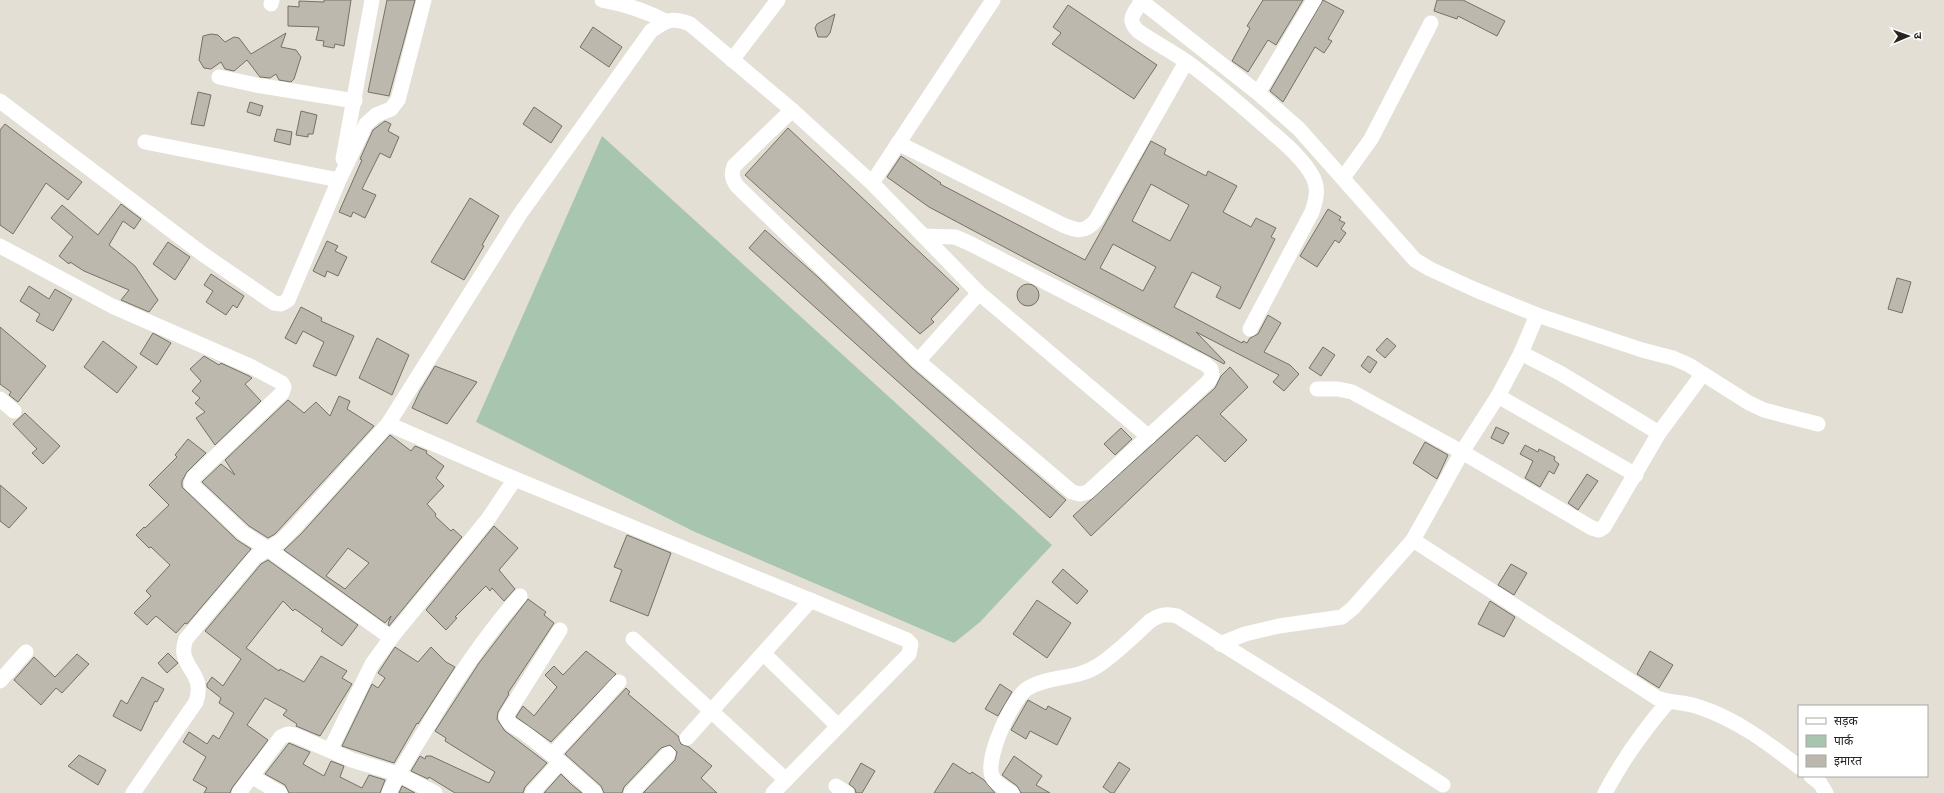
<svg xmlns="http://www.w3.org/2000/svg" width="1944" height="793" font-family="'PT Serif','Noto Sans Devanagari',serif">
<rect width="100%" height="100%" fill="#e3dfd5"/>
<path fill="#a7c5af" d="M602 136 1052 545 980 622 954 643 695 532 476 422Z"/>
<g fill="#bcb8ae" stroke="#747167" fill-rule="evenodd">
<path d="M324 0H351L344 46 335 44 334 48 323 46 324 41 316 40 319 27 288 26V6L299 7V1L324 2Z"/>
<path d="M387 0H415L389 96 368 92Z"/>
<path d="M1263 0H1303L1276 45 1268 40 1248 72 1232 61 1250 28 1247 26Z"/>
<path d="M1323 0 1344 11 1328 39 1332 41 1324 53 1315 47 1283 102 1270 91Z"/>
<path d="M1437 0H1463L1505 21 1497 36 1458 16 1457 19 1434 11Z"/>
<path d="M1068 5 1157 65 1134 99 1052 44 1061 33 1053 27Z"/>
<path d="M835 14 830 33 827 37H818L815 28 817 24Z"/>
<path d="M593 27 622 47 609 67 580 47Z"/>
<path d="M286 33 281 47 296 50 301 57 294 79 291 82 279 80 276 74 270 78 260 77 247 60 234 71 225 69 221 62 211 69 204 68 199 60 203 36 211 34 218 35 225 42 234 37 239 38 251 54Z"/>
<path d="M198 92 211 95 204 126 191 124Z"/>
<path d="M250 102 263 106 260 116 247 112Z"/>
<path d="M534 107 562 126 551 143 523 124Z"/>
<path d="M301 111 317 115 313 134H308V137L296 135Z"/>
<path d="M385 121 391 124 388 131 399 137 390 158 380 153 362 189 376 195 365 218 353 212 351 217 339 212 362 160 360 159 373 130Z"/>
<path d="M5 124 82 182 68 200 46 183 13 234 0 225V130Z"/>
<path d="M788 128 959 289 931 319 934 322 920 334 745 175Z"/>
<path d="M277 129 292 132 290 145 274 141Z"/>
<path d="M1151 141 1166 149 1164 154 1206 176 1208 171 1237 186 1223 212 1251 227 1256 218 1276 228 1271 237 1275 239 1240 309 1216 297 1221 287 1192 272 1174 307 1242 343 1243 341 1247 343 1250 338 1258 334 1268 315 1281 323 1264 352 1290 365 1299 374 1284 391 1273 382 1279 375 1196 332 1225 362 1224 364 929 207 887 177 901 156 941 183 940 184 1085 260ZM1151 184 1189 205 1170 241 1132 221ZM1113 244 1156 267 1143 291 1100 268Z"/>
<path d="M470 198 499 216 482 245 484 246 464 280 431 262Z"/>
<path d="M121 204 141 219 134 229 123 221 109 245 135 266 158 300 149 312 121 300 129 290 84 271 70 262 69 264 59 256 73 237 51 218 62 205 98 235Z"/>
<path d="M1328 209 1341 217 1339 220 1345 223 1341 229 1346 233 1339 243 1335 240 1317 267 1300 256Z"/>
<path d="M765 230 819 278 912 368 1066 500 1050 518 749 248Z"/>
<path d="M327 241 338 246 335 251 347 257 338 276 327 271 325 277 313 271Z"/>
<path d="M168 242 190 257 175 280 153 264Z"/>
<path d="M211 274 244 296 237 308 233 305 226 315 206 302 213 291 204 285Z"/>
<path d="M1897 278 1911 282 1902 313 1888 309Z"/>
<circle cx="1028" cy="295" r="11"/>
<path d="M29 286 49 299 55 289 72 299 53 331 36 321 40 314 20 301Z"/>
<path d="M301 307 322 318 321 321 354 336 336 376 313 366 324 342 303 331 296 344 285 338Z"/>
<path d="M0 327 46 366 18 402 9 395 11 392 0 384Z"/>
<path d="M153 333 171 343 157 365 140 354Z"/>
<path d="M377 338 409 355 392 395 359 378Z"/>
<path d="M1387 338 1396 346 1385 358 1376 350Z"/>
<path d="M103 341 137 367 117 393 84 367Z"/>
<path d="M1323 347 1335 355 1321 376 1309 368Z"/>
<path d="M204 356 219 365 221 363 249 376 252 378 245 384 261 401 215 445 196 418 205 412 195 403 200 398 192 391 201 381 190 369Z"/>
<path d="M1368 356 1377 362 1370 373 1361 366Z"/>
<path d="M435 366 477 382 447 424 412 408 420 391Z"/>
<path d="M1230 367 1248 387 1220 414 1247 440 1225 462 1197 435 1091 536 1073 516 1215 388 1221 376Z"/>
<path d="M339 396 350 401 347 409 374 426 275 534 268 538 249 526 202 482 221 464 235 475 225 460 288 400 304 413 316 402 330 416Z"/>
<path d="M25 413 60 446 43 464 32 453 37 449 13 424Z"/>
<path d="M1496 427 1509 433 1503 444 1491 438Z"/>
<path d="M1121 428 1132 439 1115 455 1104 444Z"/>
<path d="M390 435 411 451 415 446 427 451 426 453 444 466 436 478 444 486 427 504 436 514 435 516 451 531 453 529 462 537 389 626 388 624 391 616 385 623 284 550 301 534ZM348 548 369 563 345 589 326 576Z"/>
<path d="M188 439 206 453 187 472 182 481V487L237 540 251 549 187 624 185 623 176 633 156 616 147 625 134 613 151 596 146 591 170 565 151 547 149 548 136 535 144 527 145 528 169 505 149 485 177 457 175 455Z"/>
<path d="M1425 442 1448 455 1437 479 1413 463Z"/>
<path d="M1525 445 1538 452 1539 449 1555 457 1554 460 1559 464 1554 474 1549 471 1540 487 1525 478 1533 461 1520 454Z"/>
<path d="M1587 474 1598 481 1578 510 1568 503Z"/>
<path d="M0 485 27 508 9 528 0 521Z"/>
<path d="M494 526 518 548 499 570 515 589 504 601 492 588 490 591 486 586 455 617 457 618 446 630 426 610Z"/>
<path d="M627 535 671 553 648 616 610 601 622 570 614 567Z"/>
<path d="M268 560 358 625 342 646 321 631 323 629 295 609 293 611 283 601 246 648 279 671 280 669 304 682 321 656 347 671 342 678 352 684 320 736 296 726 297 724 283 715 287 710 265 698 247 725 268 740 232 788 230 793H204L207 788 193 780 206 757 183 742 189 732 207 744 213 735 219 739 234 713 219 703 221 698 207 687V684L212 677 223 686 241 659 205 631 261 564Z"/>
<path d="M1511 564 1527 573 1514 595 1498 585Z"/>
<path d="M1063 569 1088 591 1077 604 1052 582Z"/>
<path d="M528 599 546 612 544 615 554 623 508 693 509 694 498 712 497 719 505 731 547 763 525 787 523 793H455L429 777 428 779 411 771 420 756 425 759 426 756H431L489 783 495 772 445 741 446 738 435 731 479 663Z"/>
<path d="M1037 600 1071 623 1047 658 1013 634Z"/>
<path d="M1490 601 1515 617 1504 637 1478 624Z"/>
<path d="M395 647 418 662 431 647 446 662 455 667 418 724 417 723 394 763 342 746 372 684 378 688 385 678 378 673Z"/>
<path d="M586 651 616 674 551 742 516 717 523 706 534 716 557 687 545 675 554 666 563 675Z"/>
<path d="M1650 651 1673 665 1659 688 1637 674Z"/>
<path d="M168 653 178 663 167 673 158 663Z"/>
<path d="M77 654 89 664 62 693 56 688 41 705 14 680 34 657 55 677Z"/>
<path d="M142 677 164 689 157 702 155 701 141 731 113 716 121 700 127 704Z"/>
<path d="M1000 684 1012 692 998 716 985 709Z"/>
<path d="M626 688 630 692 628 694 678 736 681 744 689 747 712 766 701 778 717 793H643L675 760 677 752 670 745 661 748 624 787 622 793H604L601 786 565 754Z"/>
<path d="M1028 700 1046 710 1048 706 1071 718 1057 745 1030 731 1026 739 1011 730Z"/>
<path d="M289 743 310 752 303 764 324 776 331 761 344 766 340 777 362 788 369 775 385 780 380 793H289L285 785 265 774Z"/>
<path d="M79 755 106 770 98 785 68 766Z"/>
<path d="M1014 756 1042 776 1036 785 1050 793H1021L1017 786 1002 775Z"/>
<path d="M1119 762 1130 769 1114 793H1111L1103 787Z"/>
<path d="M861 763 875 771 862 793H856L855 789 849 784Z"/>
<path d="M953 763 970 774 972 772 984 780 995 793H934Z"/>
<path d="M561 774 572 785 582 793H544Z"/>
<path d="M402 786 415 793H399Z"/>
</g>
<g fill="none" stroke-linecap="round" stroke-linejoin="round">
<g stroke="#fff" stroke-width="15">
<path d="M602 0C625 4 644 10 665 21"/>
<path d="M1140 0 1258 93 1299 129 1415 260 1430 269 1476 290 1537 315 1642 350 1673 358 1689 365 1749 403 1764 410 1818 424"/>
<path d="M1142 1C1134 13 1126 19 1138 31 1154 42 1171 51 1187 62 1215 82 1241 105 1267 128 1283 142 1303 158 1313 177 1319 189 1316 200 1312 212L1250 329"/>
<path d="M271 4 272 0"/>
<path d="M732 60 778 0"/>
<path d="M219 77 256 85 355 101"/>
<path d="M1258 93 1314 0"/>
<path d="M0 101 204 255 274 303 281 304 288 300 339 180 366 124 376 115 391 109 398 100 424 0"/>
<path d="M792 110 734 166C731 174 732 179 737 186L918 361 1072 492 1080 494 1088 492 1209 381 1212 375 1211 369 1205 364 969 243 955 237 924 236"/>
<path d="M145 142 339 180"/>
<path d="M898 143 1063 225C1077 231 1085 233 1096 220L1186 62"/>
<path d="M343 159 372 0"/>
<path d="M1343 178 1371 139 1431 23"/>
<path d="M872 183 993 0"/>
<path d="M0 246 112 306 252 367 282 383 284 387 282 393 193 478 191 484 243 533 268 549 391 638"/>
<path d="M1521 353 1560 373 1659 433"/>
<path d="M918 361 979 293"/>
<path d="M1317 389H1338L1352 392 1462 452 1592 528 1599 530 1604 527 1659 433 1702 375"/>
<path d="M1498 396 1636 475"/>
<path d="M0 399 14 411"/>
<path d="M388 424 515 479 907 640 911 644 909 654 773 793"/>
<path d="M1413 540 1657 698C1671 703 1685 702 1699 707 1736 719 1768 743 1799 767"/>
<path d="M560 630 506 716C508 726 519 728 526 734 550 752 573 773 595 793"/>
<path d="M633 639 786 780"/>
<path d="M1220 644 1245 634 1279 626 1342 617 1353 608 1413 540 1462 452 1498 396 1521 353 1537 315"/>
<path d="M764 654 838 726"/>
<path d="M0 681 26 652"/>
<path d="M687 738 811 600"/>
<path d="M330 750 372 664 391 638 488 519 515 479"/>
<path d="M552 755 619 682"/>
<path d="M251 776 280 793"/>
<path d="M1811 776 1820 783 1826 793"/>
<path d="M836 786 847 793"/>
<path d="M133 793 196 702C207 671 175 667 186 639L255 557 281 541 294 528 388 424 520 214 651 31C667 20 671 17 690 24L792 110 872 183 979 293 1149 437"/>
<path d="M239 793 281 737 288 734 294 735 352 760 398 774 435 793"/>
<path d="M389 793C400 769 415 747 429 724 456 679 485 636 520 596"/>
<path d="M532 793 560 762"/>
<path d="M631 793 668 754"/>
<path d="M1012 793C1005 788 995 784 992 776 985 758 1012 698 1028 688 1050 675 1077 680 1099 665 1117 653 1134 636 1150 621 1160 615 1165 613 1177 616L1307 697 1443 785"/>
<path d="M1605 793C1623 759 1643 731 1668 702"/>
</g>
</g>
<rect x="1798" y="705" width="130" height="72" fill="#ffffff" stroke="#a9a8a6"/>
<rect x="1806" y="718" width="20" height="6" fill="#ffffff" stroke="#a9a8a6"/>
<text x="1834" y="725" font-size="12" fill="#272521">सड़क</text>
<rect x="1806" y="735" width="20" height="12" fill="#a7c5af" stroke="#a9a8a6"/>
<text x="1834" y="745" font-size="12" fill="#272521">पार्क</text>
<rect x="1806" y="755" width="20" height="12" fill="#bcb8ae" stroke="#a9a8a6"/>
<text x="1834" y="765" font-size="12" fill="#272521">इमारत</text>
<g transform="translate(1908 36) rotate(88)" stroke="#ffffff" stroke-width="3" paint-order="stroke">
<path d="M0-3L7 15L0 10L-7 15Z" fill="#272521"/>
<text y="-6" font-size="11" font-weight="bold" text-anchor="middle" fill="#272521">उ</text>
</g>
</svg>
